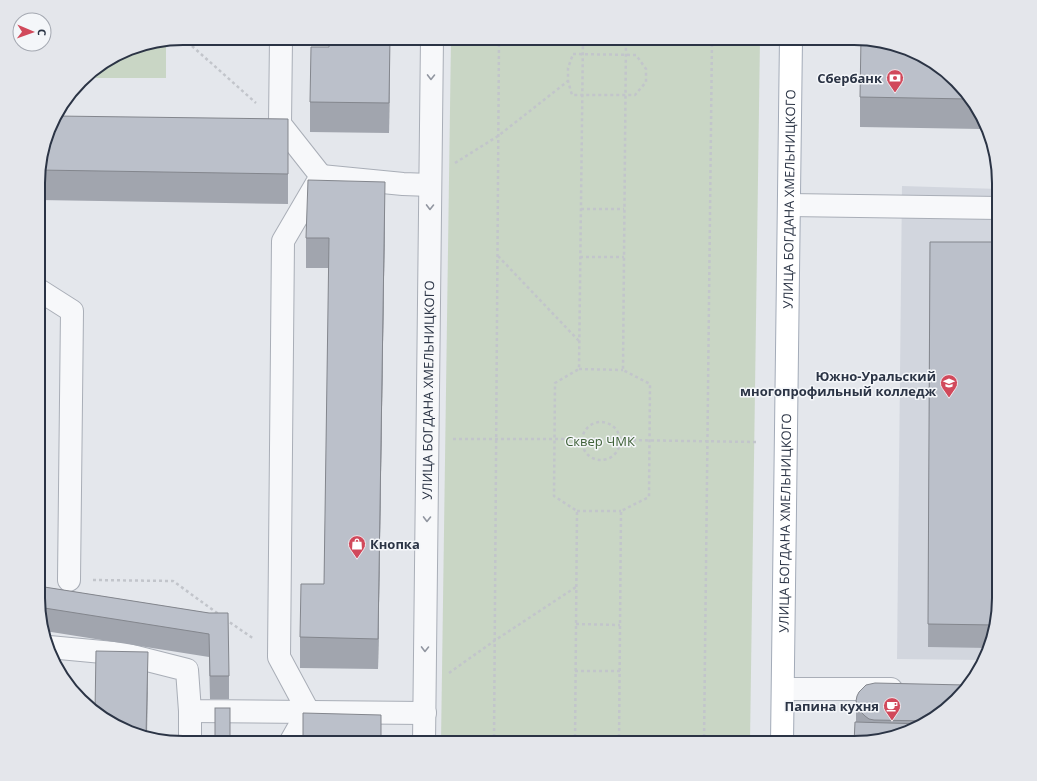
<svg xmlns="http://www.w3.org/2000/svg" width="1037" height="781" font-family="'Open Sans',sans-serif">
<rect width="100%" height="100%" fill="#e4e7ec"/>
<path fill="#d2d6de" d="M902 186 999 189V608L988 653 984 660 897 659Z"/>
<g fill="#c9d6c5">
<path d="M451 38H760L750 743H441Z"/>
<path d="M166 41V78H84L88 74 136 46Z"/>
</g>
<g fill="none" stroke-linecap="round" stroke-linejoin="round">
<g stroke="#a9aeb7" stroke-width="24">
<g id="minor">
<path d="M281 38 280 124 321 176 283 241 279 657 308 711 290 743"/>
<path d="M321 176 403 184 430 185"/>
<path d="M789 205 999 208"/>
<path d="M39 290 72 311 69 580"/>
<path d="M49 647 124 654 187 670 190 711 425 713"/>
<path d="M783 689H891"/>
<path d="M190 743V711"/>
<path id="s1" d="M424 743 432 38"/>
</g>
</g>
<g stroke="#a3abb8" stroke-width="24">
<g id="major">
<path id="s2" d="M782 743 791 38"/>
</g>
</g>
<g stroke="#c2c5cb" stroke-width="2.5" stroke-dasharray="3 3" stroke-linecap="butt">
<path d="M183 38 256 103"/>
<path d="M573 54 636 55 646 69V82L635 95H572L568 81V68Z"/>
<path d="M455 163 498 136 568 81"/>
<path d="M581 209H624"/>
<path d="M498 256 579 341"/>
<path d="M580 257H624"/>
<path d="M579 369 623 370"/>
<circle cx="601" cy="441" r="19"/>
<path d="M453 439H582"/>
<path d="M621 440 757 442"/>
<path d="M577 511H621"/>
<path d="M93 580 173 581 220 615"/>
<path d="M225 619 254 639"/>
<path d="M576 624 620 625"/>
<path d="M575 671H620"/>
<path d="M449 673 494 641 576 587"/>
<path d="M494 743 499 38"/>
<path d="M575 743 577 511 554 496 555 383 579 369 583 38"/>
<path d="M619 743 621 511 649 497 650 384 623 370 626 38"/>
<path d="M704 743 712 38"/>
</g>
<use href="#minor" stroke="#f7f8fa" stroke-width="22"/>
<use href="#major" stroke="#fff" stroke-width="22"/>
</g>
<g fill="#a1a5ae">
<path d="M329 38H390L389 133 310 132V102L329 47Z"/>
<path d="M949 74 981 116V129L860 127V97Z"/>
<path d="M288 150V204L39 200V164Z"/>
<path d="M385 212 378 669 300 668V637L324 584 329 268H306V238Z"/>
<path d="M930 242H999L998 400H999V491H997L996 568 999 608 989 648 928 647Z"/>
<path d="M39 282 44 312 40 573H38Z"/>
<path d="M38 586 209 613 229 676V699H210L209 657 45 631 38 608Z"/>
<path d="M963 693 918 728 856 722V701Z"/>
</g>
<g fill="#83868d">
<path d="M390 38 389 133V103Z"/>
<path d="M385 182V212L378 669V639Z"/>
<path d="M44 282V312L40 573V542Z"/>
<path d="M148 652V671L147 736H146Z"/>
</g>
<g fill="#bbc0ca" stroke="#83868d">
<path d="M329 38H390L389 103 310 102 311 47H329Z"/>
<path d="M861 38 909 49 949 74 969 99 860 97Z"/>
<path d="M56 116 288 119V174L39 170V164Z"/>
<path d="M308 180 385 182 378 639 300 637 301 584H324L329 238H306Z"/>
<path d="M930 242H999L998 400H999V468H997L996 568H999V608L995 625 928 624Z"/>
<path d="M39 282H44L40 542H38Z"/>
<path d="M38 586 209 613H228L229 676H210L209 634 38 607Z"/>
<path d="M96 651 148 652 146 736 128 732 95 712Z"/>
<path d="M875 683 965 685V690L963 693 928 721 874 720 869 719 865 716 859 710 856 701 857 696 859 692 866 685Z"/>
<rect x="215" y="708" width="15" height="35"/>
<path d="M303 713 381 715V743H303Z"/>
<path d="M855 722 923 724 918 728 854 743Z"/>
</g>
<defs><path id="oneway-chevron" d="M-2-3.5L2.5 0L-2 3.5" fill="none" stroke-width="1.6" stroke-linecap="round" stroke-linejoin="round"/></defs>
<g stroke="#9196a0">
<use href="#oneway-chevron" transform="translate(431 77) rotate(91)"/>
<use href="#oneway-chevron" transform="translate(430 207) rotate(91)"/>
<use href="#oneway-chevron" transform="translate(427 519) rotate(91)"/>
<use href="#oneway-chevron" transform="translate(425 649) rotate(91)"/>
</g>
<defs>
<g id="bank-pin" transform="scale(0.9)"><path d="M0 17L-7.5 6A9.5 9.5 0 1 1 7.5 6Z" fill="#d1495b" stroke="#f4f6f9"/><path d="M-6-4H6V4H-6ZM0-2.3a2.3 2.3 0 1 0 0 4.6a2.3 2.3 0 1 0 0-4.6Z" fill="#fff"/></g>
<g id="university-pin" transform="scale(0.9)"><path d="M0 17L-7.5 6A9.5 9.5 0 1 1 7.5 6Z" fill="#d1495b" stroke="#f4f6f9"/><path d="M0-5L7-2L0 1L-7-2ZM-4 1L0 2.5L4 1V4Q0 6-4 4Z" fill="#fff"/></g>
<g id="shop-pin" transform="scale(0.9)"><path d="M0 17L-7.5 6A9.5 9.5 0 1 1 7.5 6Z" fill="#d1495b" stroke="#f4f6f9"/><path d="M-5-2.5h2.3a2.7 3.5 0 0 1 5.4 0H5L5.5 6h-11ZM-1.5-2.5h3a1.5 2.3 0 0 0-3 0Z" fill="#fff"/></g>
<g id="cafe-pin" transform="scale(0.9)"><path d="M0 17L-7.5 6A9.5 9.5 0 1 1 7.5 6Z" fill="#d1495b" stroke="#f4f6f9"/><path d="M-5.5-4.5H6V0H3Q3 3.5 0 3.5H-2.5Q-5.5 3.5-5.5 0ZM3-3.2v2h1.7v-2ZM-6 4.5H4V6H-6Z" fill="#fff"/></g>
</defs>
<g fill-rule="evenodd">
<use href="#bank-pin" x="895" y="78"/>
<use href="#university-pin" x="949" y="383"/>
<use href="#shop-pin" x="357" y="544"/>
<use href="#cafe-pin" x="892" y="706"/>
</g>
<g text-anchor="middle" stroke-width="3" stroke-linejoin="round" paint-order="stroke">
<g font-size="13" font-weight="bold" fill="#2b3445" stroke="#f4f6f9" text-anchor="end">
<text x="882" y="83">Сбербанк</text>
<text x="936" y="381">Южно-Уральский<tspan x="936" dy="15">многопрофильный колледж</tspan></text>
<text x="370" y="549" text-anchor="start">Кнопка</text>
<text x="879" y="711">Папина кухня</text>
</g>
<g font-size="13" fill="#2b3445" stroke="#f4f6f9">
<text dy="5" stroke="none"><textPath href="#s2" startOffset="544">УЛИЦА БОГДАНА ХМЕЛЬНИЦКОГО</textPath></text>
<text dy="5" stroke="none"><textPath href="#s1" startOffset="353">УЛИЦА БОГДАНА ХМЕЛЬНИЦКОГО</textPath></text>
<text dy="5" stroke="none"><textPath href="#s2" startOffset="220">УЛИЦА БОГДАНА ХМЕЛЬНИЦКОГО</textPath></text>
</g>
<g font-size="13" fill="#3f6138" stroke="#f4f6f9">
<text x="600" y="446">Сквер ЧМК</text>
</g>
</g>
<path d="M0 0H1037V781H0ZM183 45H854A138 138 0 0 1 992 183V598A138 138 0 0 1 854 736H183A138 138 0 0 1 45 598V183A138 138 0 0 1 183 45Z" fill="#e4e6eb" fill-rule="evenodd"/>
<path fill="none" stroke="#2b3445" stroke-width="2" d="M183 45H854A138 138 0 0 1 992 183V598A138 138 0 0 1 854 736H183A138 138 0 0 1 45 598V183A138 138 0 0 1 183 45Z"/>
<g transform="translate(32 32) rotate(92)"><circle r="19" fill="#f4f6f9" stroke="#a4a8b1"/>
<path d="M0-3L7 15L0 10L-7 15Z" fill="#d1495b"/>
<text y="-6" font-size="11" font-weight="bold" text-anchor="middle" fill="#2b3445">С</text>
</g>
</svg>
